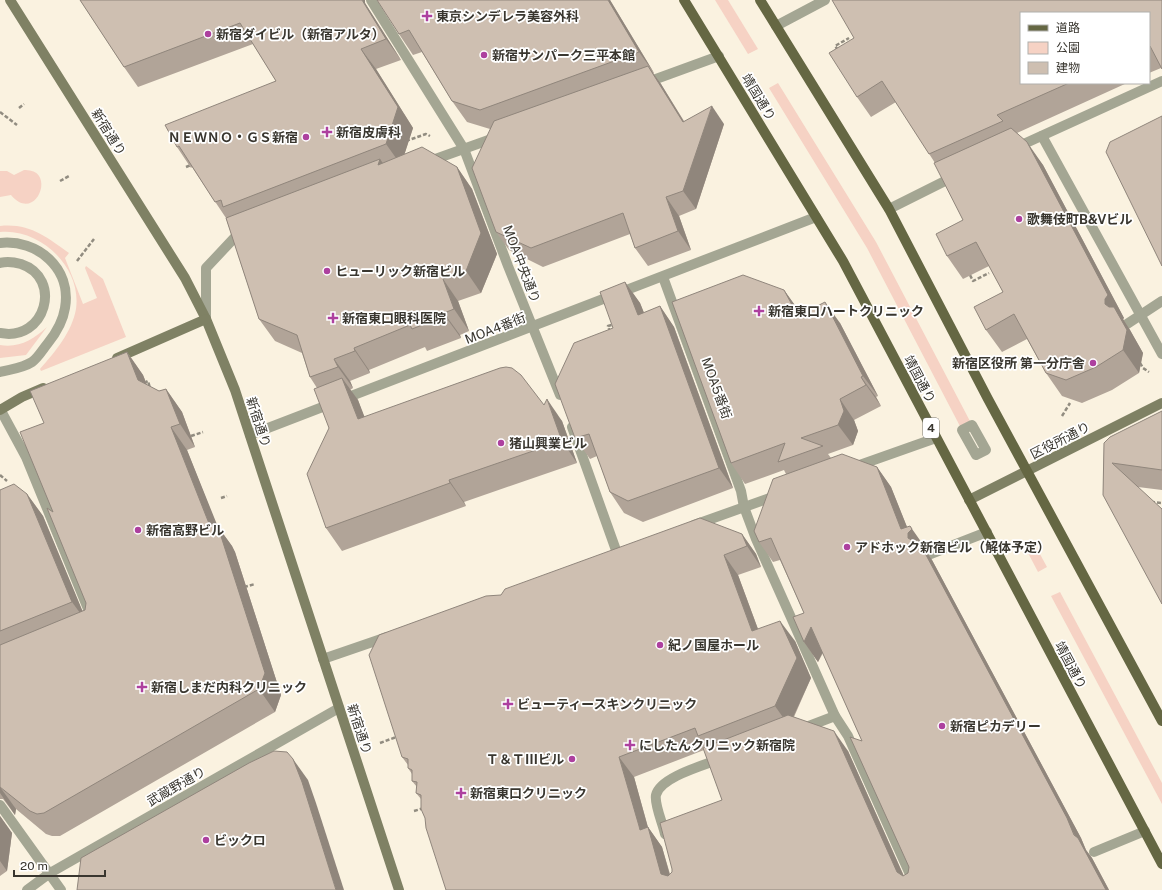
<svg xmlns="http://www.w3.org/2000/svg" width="1162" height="890" font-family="'Public Sans','Noto Sans JP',sans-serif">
<rect width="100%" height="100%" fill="#faf2e0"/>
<g fill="#f6d2c4">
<path d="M715 0H728L758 49 748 54Z"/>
<path d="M778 83 876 242 972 425 962 430 867 248 769 88Z"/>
<path d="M24 170C58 168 36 225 11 195L0 197V171H7L14 175Z"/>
<path d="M0 226C30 223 46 237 69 253L65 258 83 304 97 298 85 268 86 266 103 279 126 337 41 371 40 369C55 352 72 332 76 309 82 267 40 228 0 232Z"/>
<path d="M47 327 26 355 0 358V345C19 348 33 340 47 327Z"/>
<path d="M1032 543 1035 545 1047 567 1038 572 1027 551 1028 545Z"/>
<path d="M1060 592 1162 783V804L1051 596Z"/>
</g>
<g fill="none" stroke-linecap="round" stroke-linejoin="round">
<g stroke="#918c80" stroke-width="2.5" stroke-dasharray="4 2" stroke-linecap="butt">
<path d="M838 50 835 46 849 38"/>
<path d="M19 108 24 104"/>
<path d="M0 112 17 125"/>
<path d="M406 141 426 134 430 136"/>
<path d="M186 167 191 165"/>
<path d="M60 181 69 176"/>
<path d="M77 261 94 239"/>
<path d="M970 275 973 281 989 273"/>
<path d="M610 332 608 326 615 324"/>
<path d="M1140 363 1143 368 1149 372"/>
<path d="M144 383 148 381 150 388"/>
<path d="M1062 416 1070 403"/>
<path d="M191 436 203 432"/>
<path d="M0 475 7 481"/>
<path d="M221 498 227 496"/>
<path d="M1151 502 1162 503"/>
<path d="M244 587 255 584"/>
<path d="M380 743 399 736"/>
<path d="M414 811 424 808"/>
</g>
<g stroke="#a4a693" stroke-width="10">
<path d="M645 83 719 56"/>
<path d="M427 162 497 137"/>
<path d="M0 243C37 239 72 268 65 308 63 321 56 333 48 343 43 349 38 358 32 362 23 368 11 369 0 372"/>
<path d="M0 263C7 261 14 262 21 264 63 278 46 342 0 333"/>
<path d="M206 319V268L237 235 244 232"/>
<path d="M928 555 987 532"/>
<path d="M1094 852 1145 831"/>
</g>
<g stroke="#a4a693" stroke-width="10">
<path d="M371 0 464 149 508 266 560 395"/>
<path d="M776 26 825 0"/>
<path d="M1042 136 1162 354"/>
<path d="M1015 148 1162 81"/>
<path d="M889 209 955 176"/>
<path d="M663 277 741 491 744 507 756 539 835 716 848 736 917 890"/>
<path d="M0 409 26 457 91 616"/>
<path d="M972 425 986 450 976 455 962 430Z"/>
<path d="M572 427 617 553"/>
<path d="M250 435 816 217"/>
<path d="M854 467 936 438"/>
<path d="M694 525 778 495"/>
<path d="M323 659 387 637"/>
<path d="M801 729 835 716"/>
<path d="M0 805 61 890"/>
<path d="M665 834C663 824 654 804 656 795 660 777 705 765 720 759"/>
<path d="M27 890 50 873 339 708"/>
</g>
<g stroke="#7f8164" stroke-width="10">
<path d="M10 0 185 278 206 319 235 390 399 890"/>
<path d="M117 358 206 319"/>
<path d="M0 410 22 397 43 388"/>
<path d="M969 500 1162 403"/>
</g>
<g stroke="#656743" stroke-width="10">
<path d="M684 0 843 261 1162 864"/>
<path d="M760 0 889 209 988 399 1162 721"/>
</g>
<path stroke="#a4a693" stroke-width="10" d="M1127 324 1162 301"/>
</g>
<g fill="#b1a498" fill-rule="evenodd">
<path d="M80 0 365 3 401 60 376 69 413 128 404 155 457 167 472 189 497 254 481 293 458 301 469 331 460 335 461 338 427 351 425 347 369 370 370 373 350 381 353 388 350 390 358 400 364 417 544 405 562 421 577 463 464 502 466 506 342 551 326 528 329 428 317 388 310 377 302 353 275 341 259 319 226 218 192 167 191 168 177 147 276 81 253 44 138 87 124 67Z"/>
<path d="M377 0H610L654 73H653L661 84 684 121 724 124 696 209 679 216 691 250 648 266 635 248 630 234 543 267 509 250 496 232 490 129 467 122 452 101 422 52 413 55 399 34Z"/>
<path d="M1162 0 1161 68 1149 73V13L1021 83H1127L1017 133 1043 165 1124 318 1123 319 1130 330 1143 353 1139 373 1112 390 1082 403 1062 396 1046 373 1027 339 1002 352 986 330 1003 292 989 266 963 279 947 256 963 220 935 163 896 102 871 117 857 97 854 38Z"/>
<path d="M625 282 640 303 644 313 660 306 674 327 733 488 643 522 624 513 610 492 597 456 590 459 575 438 613 328Z"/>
<path d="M784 290 799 311 801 315 840 323 878 396 876 397 881 406 854 420 858 431 853 445 828 454 831 458 877 467 891 487 907 527 924 546 926 549 925 550 932 560 1081 838 1086 850 1092 858 1109 890H446L425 818 421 799 416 793 417 787 412 781V774L408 768V765L402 757 501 595 742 534 756 554 761 567 738 575 758 629 795 641 811 678 794 717 848 751 904 876 908 873 909 867 862 741 823 653 818 662 804 642V613L780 560 773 562 759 542 786 474 784 470 745 484 731 463ZM704 750 722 800 672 872 670 874 662 847 648 827 634 777Z"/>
<path d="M127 352 143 375 147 385 159 391 166 389 182 412 195 447 187 450 216 524 232 546 235 552 281 695 275 712 60 836H52L46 834 16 809 15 815 3 799H0V490L27 494 43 516 82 611 85 610 86 603 53 512 44 423Z"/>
<path d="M1162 411V490L1138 487 1103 495 1104 443Z"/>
<path d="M0 816 12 833 7 871 0 876Z"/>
</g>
<g fill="#90867c">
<path d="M362 0H365V3L401 60 386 39Z"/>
<path d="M608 0H610L654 73 639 52Z"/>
<path d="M361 49 376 69 413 128 401 165 386 144Z"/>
<path d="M648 66 661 84 695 140 683 122Z"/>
<path d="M712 106 724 124 696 209 683 191Z"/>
<path d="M1027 142 1043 165 1124 318 1123 319 1130 330 1143 353 1139 373 1123 350 1105 304Z"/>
<path d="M380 159 395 181 378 165Z"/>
<path d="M457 167 472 189 497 254 481 293 466 271Z"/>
<path d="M666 197 679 216 691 250 678 231Z"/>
<path d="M443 279 458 301 469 331 454 309Z"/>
<path d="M625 282 640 303 653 335 638 315Z"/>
<path d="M784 290 799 311 812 337 798 316Z"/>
<path d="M825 302 840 323 878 396 863 376Z"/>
<path d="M660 306 674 327 733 488 719 468Z"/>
<path d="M444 313 460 335 461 338 445 316Z"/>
<path d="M354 348 369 370 370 373 355 351Z"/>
<path d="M127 352 143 375 154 403 138 380Z"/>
<path d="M334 359 350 381 353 388 338 367Z"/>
<path d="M861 377 876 397 881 406 866 385Z"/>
<path d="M342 378 358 400 374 441 358 419Z"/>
<path d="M166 389 182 412 195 447 180 424Z"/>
<path d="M547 399 562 421 577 463 562 441Z"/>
<path d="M840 399 854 420 858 431 853 445 838 425Z"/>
<path d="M171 427 187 450 220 532 216 524 232 546 235 552 281 695 275 712 259 689 210 526Z"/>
<path d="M877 467 891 487 909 532 910 526 924 546 926 549 925 550 932 560 1081 838 1086 850 1092 858 1109 890H1106L901 529Z"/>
<path d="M449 480 464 502 466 506 450 483Z"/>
<path d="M27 494 43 516 88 624 72 602Z"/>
<path d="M742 534 756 554 761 567 747 546Z"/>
<path d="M724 555 738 575 766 651 752 631Z"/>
<path d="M780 621 795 641 811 678 789 726 775 706Z"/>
<path d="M811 627 825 647 818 662 804 642Z"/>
<path d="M834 731 848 751 910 890 897 872Z"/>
<path d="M619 757 634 777 653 846 648 827 662 847 674 890 661 874 640 830Z"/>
<path d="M293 759 308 780 316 803 344 890H336Z"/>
<path d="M0 787 16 809 15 815 0 793Z"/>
<path d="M0 816 12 833 7 871 0 861Z"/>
</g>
<g fill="#cebfb1" stroke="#90867c">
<path d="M80 0H362L386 39 361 49 398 107 386 144 223 207 221 200 215 202 179 146 177 147 165 125 276 81 240 23 124 67Z"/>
<path d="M377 0H608L639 52 480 110 452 101 409 30 399 34Z"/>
<path d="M832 0H1162V69L1150 46 1149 47V13H1021V83H1069L997 115 1003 121 929 154 882 81 857 97 829 53 854 38Z"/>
<path d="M648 66 683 122 712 106 683 191 666 197 678 231 635 248 623 213 531 248 496 232 472 168 494 121Z"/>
<path d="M1162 116V266L1106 152 1110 142Z"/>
<path d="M1011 128 1027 142 1108 295 1105 299V304L1109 307H1114L1127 330 1123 350 1096 367 1066 380 1046 373 1014 314 986 330 974 307 1003 292 976 242 947 256 936 234 963 220 934 163Z"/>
<path d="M422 147 457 167 481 233 466 271 443 279 454 309 444 313 445 316 412 329 410 325 354 348 355 351 334 359 338 367 310 377 297 335 259 319 226 218 380 159 378 165Z"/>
<path d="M743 275 784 290 798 316 825 302 863 376 861 377 866 385 840 399 844 411 838 425 801 438 823 446 778 462 785 443 731 463 672 302Z"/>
<path d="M625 282 638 315 660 306 719 468 628 501 610 492 589 434 575 438 555 384 574 343 613 328 600 292Z"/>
<path d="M127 352 138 380 159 391 166 389 180 424 171 427 210 526 216 524 219 530 265 673 259 689 44 813 37 814 30 811 0 787V645L85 610 86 603 47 508 53 512 20 432 44 423 30 391Z"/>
<path d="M506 367 512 368 521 375 544 405 547 399 562 441 449 480 450 483 326 528 307 474 329 428 314 389 342 378 358 419 500 368Z"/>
<path d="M1162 411V470L1112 463 1162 509V604L1103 495 1104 443 1110 437Z"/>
<path d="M842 454 877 467 901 529 910 526 912 529 908 533V538L913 541 918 540 1067 818 1074 835 1078 838 1106 890H446L426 828 425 818 421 809V795L416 793 417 782 412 781V770L408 768V759L402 757 369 655 379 635 486 596 501 595 505 589 700 518 742 534 747 546 724 555 752 631 780 621 797 658 775 706 698 736 695 728 619 757 639 826 640 830 648 827 661 874 668 876 672 872V869L660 823 722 800 703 748 788 715 834 731 897 872 903 876 908 873 909 867 850 737 862 741 811 627 804 642 793 617 804 613 771 538 759 542 754 531 773 479Z"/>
<path d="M14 484 27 494 72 602 0 631V490Z"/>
<path d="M274 751 287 752 293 759 302 782 336 890H77L81 858 249 763Z"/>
</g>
<g fill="#ad409f" stroke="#fff" stroke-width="1.5">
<path d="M425 10h4v4h4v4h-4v4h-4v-4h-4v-4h4z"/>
<circle cx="208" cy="34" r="4"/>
<circle cx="484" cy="55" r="4"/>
<path d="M325 126h4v4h4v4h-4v4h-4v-4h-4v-4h4z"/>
<circle cx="306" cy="137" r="4"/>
<circle cx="1019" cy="219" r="4"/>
<circle cx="327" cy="271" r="4"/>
<path d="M757 305h4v4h4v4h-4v4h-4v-4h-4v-4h4z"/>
<path d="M331 312h4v4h4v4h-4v4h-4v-4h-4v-4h4z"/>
<circle cx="1093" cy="363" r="4"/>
<circle cx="501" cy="443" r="4"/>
<circle cx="138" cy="530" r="4"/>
<circle cx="847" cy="547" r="4"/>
<circle cx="660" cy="645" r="4"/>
<path d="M140 681h4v4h4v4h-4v4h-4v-4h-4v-4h4z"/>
<path d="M506 698h4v4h4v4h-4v4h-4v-4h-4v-4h4z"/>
<circle cx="942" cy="726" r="4"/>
<path d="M628 739h4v4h4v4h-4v4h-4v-4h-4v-4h4z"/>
<circle cx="572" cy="759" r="4"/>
<path d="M459 787h4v4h4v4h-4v4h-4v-4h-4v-4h4z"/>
<circle cx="206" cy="840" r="4"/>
</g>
<g text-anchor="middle" stroke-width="3.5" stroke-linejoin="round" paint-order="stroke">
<rect fill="#fff" stroke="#74726d" stroke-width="1" x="923" y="418" width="16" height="20" rx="3"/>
<g font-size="12" font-weight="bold" fill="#39362f">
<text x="931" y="432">4</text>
</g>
<g font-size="13" font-weight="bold" fill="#39362f" stroke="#fff" text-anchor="start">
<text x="436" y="21">東京シンデレラ美容外科</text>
<text x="216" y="39">新宿ダイビル（新宿アルタ）</text>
<text x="492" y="60">新宿サンパーク三平本館</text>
<text x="336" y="137">新宿皮膚科</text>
<text x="298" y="142" text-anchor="end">ＮＥＷＮＯ・ＧＳ新宿</text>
<text x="1027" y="224">歌舞伎町B&amp;Vビル</text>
<text x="335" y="276">ヒューリック新宿ビル</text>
<text x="768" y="316">新宿東口ハートクリニック</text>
<text x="342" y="323">新宿東口眼科医院</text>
<text x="1085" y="368" text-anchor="end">新宿区役所 第一分庁舎</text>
<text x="509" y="448">猪山興業ビル</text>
<text x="146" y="535">新宿高野ビル</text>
<text x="855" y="552">アドホック新宿ビル（解体予定）</text>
<text x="668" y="650">紀ノ国屋ホール</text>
<text x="151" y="692">新宿しまだ内科クリニック</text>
<text x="517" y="709">ビューティースキンクリニック</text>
<text x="950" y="731">新宿ピカデリー</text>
<text x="639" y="750">にしたんクリニック新宿院</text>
<text x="564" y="764" text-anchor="end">Ｔ＆ＴⅢビル</text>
<text x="470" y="798">新宿東口クリニック</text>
<text x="214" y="845">ビックロ</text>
</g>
<g font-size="13" fill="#39362f" stroke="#fff">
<text transform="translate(759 97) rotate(59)" y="5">靖国通り</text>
<text transform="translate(109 132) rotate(58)" y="5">新宿通り</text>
<text transform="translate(522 264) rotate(69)" y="5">MOA中央通り</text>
<text transform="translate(495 328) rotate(-21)" y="5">MOA4番街</text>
<text transform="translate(920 379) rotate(62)" y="5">靖国通り</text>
<text transform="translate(717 388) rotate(70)" y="5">MOA5番街</text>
<text transform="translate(259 422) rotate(72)" y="5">新宿通り</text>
<text transform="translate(1060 440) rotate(-27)" y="5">区役所通り</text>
<text transform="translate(1071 665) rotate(62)" y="5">靖国通り</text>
<text transform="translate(360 729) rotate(72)" y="5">新宿通り</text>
<text transform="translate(176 786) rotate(-30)" y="5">武蔵野通り</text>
</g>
</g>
<rect x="1020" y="12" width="130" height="72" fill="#ffffff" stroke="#b0afac"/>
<rect x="1028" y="25" width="20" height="6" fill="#656743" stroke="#b0afac"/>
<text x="1056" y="32" font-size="12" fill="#39362f">道路</text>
<rect x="1028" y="42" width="20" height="12" fill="#f6d2c4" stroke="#b0afac"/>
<text x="1056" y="52" font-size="12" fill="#39362f">公園</text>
<rect x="1028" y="62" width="20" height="12" fill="#cebfb1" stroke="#b0afac"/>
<text x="1056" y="72" font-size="12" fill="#39362f">建物</text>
<path d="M14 870v6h91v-6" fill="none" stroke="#39362f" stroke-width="2"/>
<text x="20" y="870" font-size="12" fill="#39362f" stroke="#ffffff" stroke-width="3" paint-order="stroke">20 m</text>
</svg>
